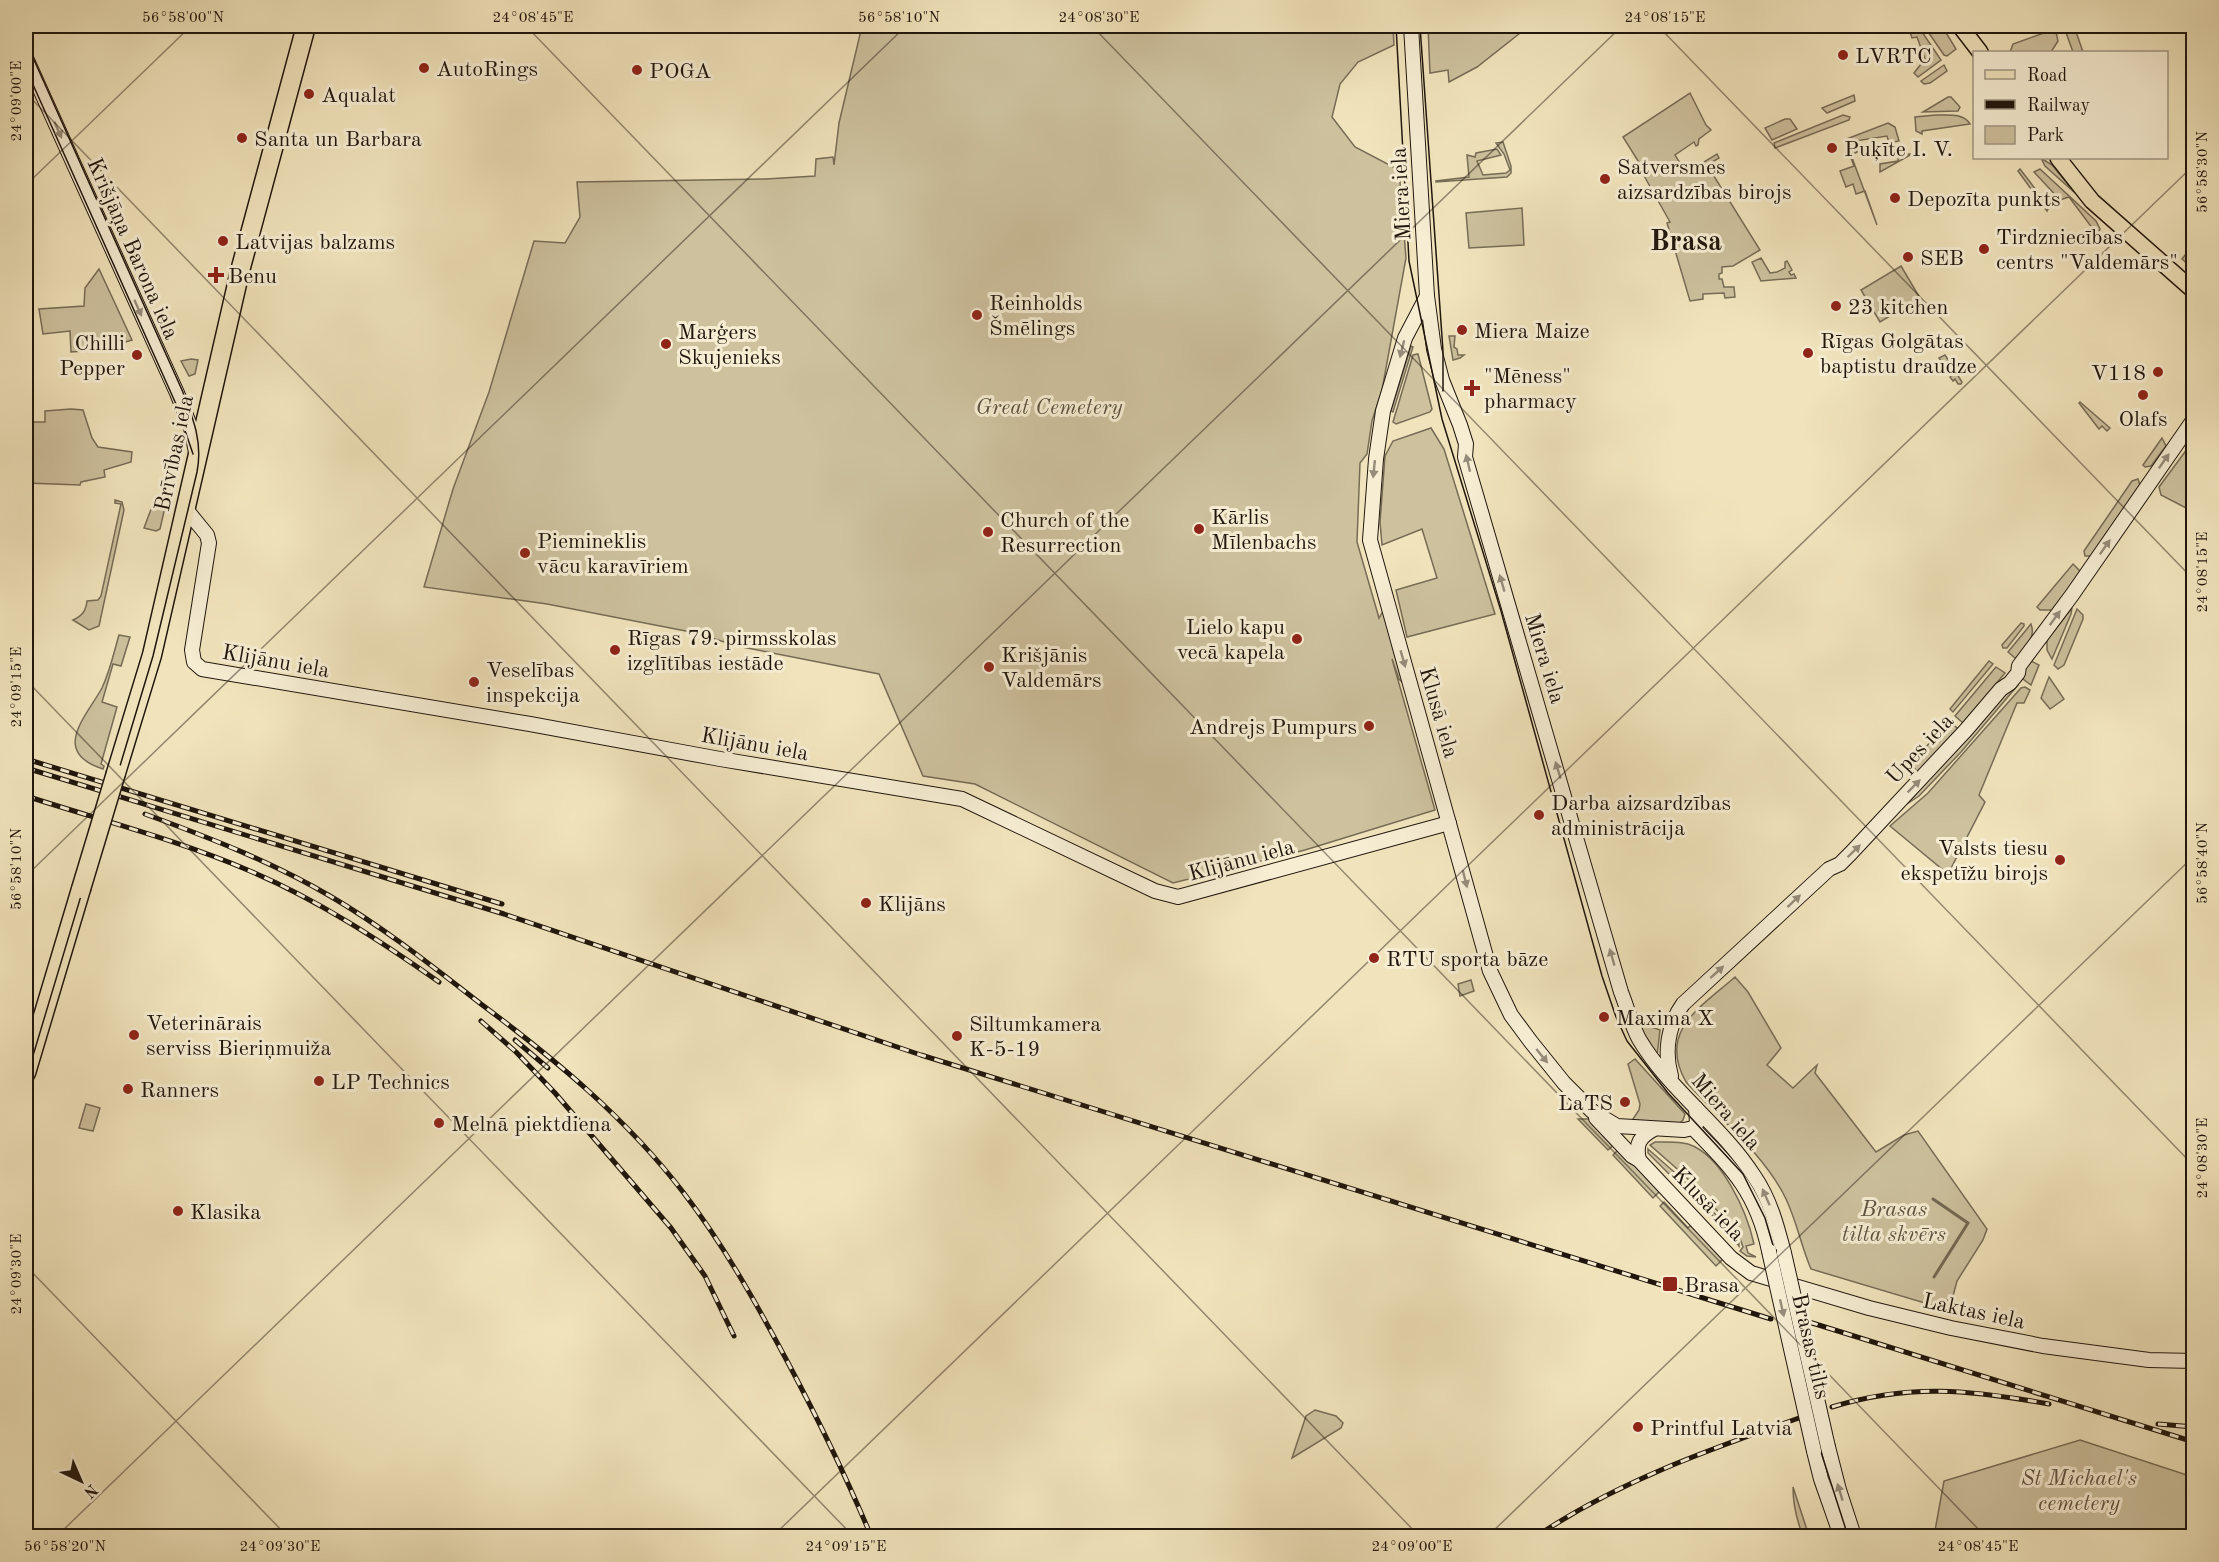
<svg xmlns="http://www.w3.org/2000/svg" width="2219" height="1562" font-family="'Old Standard TT',serif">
<rect width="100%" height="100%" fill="#f1e4bc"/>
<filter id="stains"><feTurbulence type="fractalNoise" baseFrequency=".00333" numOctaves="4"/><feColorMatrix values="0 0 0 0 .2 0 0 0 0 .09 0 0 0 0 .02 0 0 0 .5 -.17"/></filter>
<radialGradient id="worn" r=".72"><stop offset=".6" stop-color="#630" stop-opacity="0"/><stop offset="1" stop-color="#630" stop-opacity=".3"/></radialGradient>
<g fill="#cdc19e" stroke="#766c56" stroke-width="1.5">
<path d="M862 26H1393L1394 45 1358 62 1340 84 1332 117 1355 147 1399 170 1406 258 1382 390 1372 421 1367 454 1360 463 1357 542 1379 618 1383 611 1407 687 1399 679 1392 659 1435 810 1305 850 1173 883 975 784 923 776 879 674 737 646 696 633 547 604 424 587 453 489 489 392 534 241 565 243 580 217 577 182 766 179 815 176 816 159 833 157 834 165 839 123Z"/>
<path d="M1428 26H1529L1477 67 1449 82 1448 70 1430 73Z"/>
<path d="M1908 26H1918L1941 60 1918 77 1914 73 1925 59 1917 37 1912 38Z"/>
<path d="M1924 26H1942L1956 49 1947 56 1944 55Z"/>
<path d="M2067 26H2074L2083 52H2073L2064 27Z"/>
<path d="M2052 30 2056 32 2058 41 2051 52H2010L2013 44Z"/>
<path d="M1944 65 1947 71 1930 83 1924 84 1921 81Z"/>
<path d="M1690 93 1706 125 1711 130 1699 139 1698 145 1696 146 1694 142 1675 155 1686 173 1717 154 1719 158 1707 165 1760 250 1733 266 1722 267V273L1719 274V279H1722L1724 287H1734L1735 297 1725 298 1724 293 1703 294V299L1690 301 1667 223 1670 222 1643 174 1645 172 1623 137Z"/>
<path d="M1854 95 1855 101 1827 113 1822 108Z"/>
<path d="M1948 97H1951L1960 107 1958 111 1923 112Z"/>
<path d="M1843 115 1850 117 1849 120 1775 148 1774 143Z"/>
<path d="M1936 115C1949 115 1963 113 1970 124L1922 131V134L1916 131 1915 117Z"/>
<path d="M1785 119H1790L1797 129 1772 140 1765 128Z"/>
<path d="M1888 123 1895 127 1899 141 1889 143 1887 136 1855 141 1857 152 1851 155 1877 225 1865 191 1856 194 1853 184 1846 187 1840 171 1854 166 1844 140Z"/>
<path d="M1503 142 1511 166V173L1507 177 1436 182V181L1469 177 1467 155 1475 157 1476 153 1497 149 1501 155 1477 161 1483 175 1506 173 1510 170 1504 154 1496 143Z"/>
<path d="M1898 154H1912L1880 172V164L1898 161Z"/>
<path d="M2041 158 2052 165 2075 193 2045 166Z"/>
<path d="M2020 169 2049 207 2047 211 2018 171Z"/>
<path d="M2040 169 2096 221 2100 229 2096 239 2089 243 2087 240 2096 233 2069 197 2060 200 2034 172Z"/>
<path d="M1522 208 1524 245 1469 248 1466 213Z"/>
<path d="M2192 246 2193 247V269L2182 259Z"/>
<path d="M1761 258 1770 273 1777 272 1785 268V262L1787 261 1792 270 1789 272 1791 275 1794 274 1796 278 1761 281 1752 262Z"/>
<path d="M1901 266 1920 298 1880 322 1861 290Z"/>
<path d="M99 269 132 340 99 350 71 352 70 331 43 334 39 309 84 306 85 288Z"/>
<path d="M1449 336H1455L1454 347 1457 349 1458 355H1464L1460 358 1453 360Z"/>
<path d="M1411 346 1413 347 1393 412 1391 411Z"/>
<path d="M1418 354 1432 409 1430 412 1396 424 1393 422 1413 355Z"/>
<path d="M1945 355 1962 382 1961 384H1958L1955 379 1953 381 1950 377 1952 375 1939 358Z"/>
<path d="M191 359 198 360 195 374 189 376 181 361Z"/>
<path d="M2080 402 2110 428 2107 431 2102 426 2099 429 2079 403Z"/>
<path d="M71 409 83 410 92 438 98 447 132 452 131 462 104 470 105 477 81 482 80 485 26 483 29 422H45V411Z"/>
<path d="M1431 428 1444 449 1495 614 1407 637 1396 590 1437 578 1422 529 1382 545 1380 522 1385 456 1393 441Z"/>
<path d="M2162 438 2166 446 2151 466 2145 467 2143 465Z"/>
<path d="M2193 441 2194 509H2188L2161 495 2159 487Z"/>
<path d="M2138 479 2140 485 2091 556H2085L2084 551 2132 481Z"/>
<path d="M115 500 122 502 124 510 99 626 89 630 73 620C82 616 86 611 87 601L98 600 101 596 121 504 115 503Z"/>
<path d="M153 504H160L165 507 160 529 156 531 144 528Z"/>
<path d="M2073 564 2080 571 2079 575 2052 610H2040L2037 607Z"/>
<path d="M2072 608 2071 614 2052 659 2047 650V640Z"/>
<path d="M2077 609 2083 615V619L2064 665 2058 669 2054 665Z"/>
<path d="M2021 623 2024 624V626L2007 648H2003L2002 645Z"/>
<path d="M2031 624C2036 638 2026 647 2018 657L2015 658 2008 652Z"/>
<path d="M119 635 130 637 121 666 113 664 102 702 117 707 101 764 104 766 103 769C50 752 86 717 102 688 110 671 114 652 119 635Z"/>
<path d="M1989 661 1993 664 1953 712 1950 709Z"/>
<path d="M2031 661 2039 665 2031 685 2019 676Z"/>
<path d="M1996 667 2005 673 1963 723 1955 716Z"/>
<path d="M2049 677 2064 699 2050 709 2041 698Z"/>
<path d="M2016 680 2018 685 1961 752 1919 796 1907 804Z"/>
<path d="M2025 687 2030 690 2024 703H2017L1979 795 1985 802 1948 874 1890 826 1928 793 2021 688Z"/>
<path d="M1950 721 1958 729 1918 772 1910 764Z"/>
<path d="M1735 977 1748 992 1781 1048 1767 1065 1793 1088 1817 1065 1815 1073 1876 1152 1904 1135 1918 1131 1987 1229 1983 1240 1957 1281 1953 1296 1938 1307 1811 1269C1801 1246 1797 1222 1786 1199 1765 1155 1719 1118 1686 1082 1657 1031 1701 1007 1735 977Z"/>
<path d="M1471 980 1474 991 1460 996 1458 984Z"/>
<path d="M1638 1022 1660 1030 1657 1056 1649 1046Z"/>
<path d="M1635 1059 1685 1114 1683 1120 1680 1123 1631 1122 1639 1110 1640 1104 1628 1064Z"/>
<path d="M86 1104 100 1108 93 1131 79 1128Z"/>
<path d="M1578 1119H1590L1616 1143 1608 1150Z"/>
<path d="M1655 1142C1666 1142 1678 1141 1688 1144 1722 1155 1747 1212 1754 1244L1746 1246 1748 1253 1756 1257 1747 1256 1740 1251 1743 1247 1738 1233 1684 1175 1650 1145Z"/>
<path d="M1620 1148 1660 1191 1653 1198 1613 1155Z"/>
<path d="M1648 1149 1681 1178 1735 1235 1739 1241V1246L1728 1232 1679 1180 1670 1175 1648 1153Z"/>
<path d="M1664 1202 1688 1228 1692 1224 1724 1258 1716 1266 1660 1206Z"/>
<path d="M1315 1410 1336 1416 1343 1423 1341 1428 1292 1458 1306 1416Z"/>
<path d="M2080 1440 2193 1477V1536H1934L1944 1481Z"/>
<path d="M1793 1487 1809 1536H1803C1797 1521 1793 1504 1793 1487Z"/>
<path d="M26 1527 57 1536H26Z"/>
</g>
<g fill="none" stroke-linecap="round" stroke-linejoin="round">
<path stroke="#736852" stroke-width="3" d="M1933 1199 1968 1223 1934 1277"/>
<g stroke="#20160d" stroke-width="16">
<g id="secondary">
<path d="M1411 26 1427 296 1434 349 1442 380 1460 425 1466 444 1465 457 1621 992C1627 1007 1631 1024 1639 1039 1669 1090 1722 1126 1754 1176 1770 1199 1777 1226 1784 1253"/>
<path d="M26 58 177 393 191 428 196 452"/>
<path d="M1427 296 1405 338 1383 411 1376 459 1370 540 1490 971 1511 1015 1531 1042 1564 1083 1592 1111 1617 1126 1684 1130 1693 1128 1697 1123 1696 1108"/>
<path d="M185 508 207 535 209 543 192 650 194 662 202 669 530 724 720 759 962 799 1155 891 1178 897 1449 823"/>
<path d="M1671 1076C1664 1052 1668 1025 1683 1004L1829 869 1840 864 1851 853 1966 730 2001 689 2010 683 2018 673 2019 666 2072 595 2194 419"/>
<path d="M1596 1118 1632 1156 1639 1160 1731 1258 1751 1273 1869 1308 1951 1328 2043 1346 2149 1360 2194 1361"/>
<path d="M1693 1128C1733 1169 1757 1193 1769 1251"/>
<path d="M1639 1160C1635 1143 1640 1137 1654 1129"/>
<path d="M1828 1447 1839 1490 1854 1536"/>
<path d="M1814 1451 1821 1479 1841 1536"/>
</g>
</g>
<g stroke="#20160d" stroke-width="18">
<g id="primary">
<path d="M1960 26 1980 52"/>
<path d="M2058 158 2092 201 2194 291"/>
</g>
</g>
<g stroke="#20160d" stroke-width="21">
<g id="highway">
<path d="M116 773 152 655 240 271 306 26"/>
<path d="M26 1073 81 889"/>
</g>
</g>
<use href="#secondary" stroke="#f6edd3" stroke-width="14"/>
<use href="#primary" stroke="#f1e4bc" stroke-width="15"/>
<use href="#highway" stroke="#f1e4bc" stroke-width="18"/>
<g stroke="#20160d" stroke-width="1.5">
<path d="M1396 26 1409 261 1442 419 1501 611 1602 976 1616 1017 1627 1041 1668 1093 1743 1174 1765 1218 1775 1252 1820 1449 1848 1536"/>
<path d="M1420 26 1443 351V391"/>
<path d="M26 42 182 390C193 418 203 442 197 472L153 656 26 1079"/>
<path d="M26 69 176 404 193 454"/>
</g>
<g stroke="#20160d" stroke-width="5">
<g id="rail">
<path d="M26 759 502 904"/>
<path d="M26 768 504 914 921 1055 1771 1319"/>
<path d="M26 796C100 820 178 840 250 871 318 900 379 940 439 982"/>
<path d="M145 814C208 837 272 862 330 896 383 927 432 966 481 1004 556 1060 626 1118 683 1192 723 1244 755 1301 786 1359 817 1417 846 1476 871 1536"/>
<path d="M481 1021 516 1052 555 1093 671 1228 705 1276 734 1336"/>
<path d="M515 1040 548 1068"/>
<path d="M1809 1322 2194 1442"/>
<path d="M1832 1407C1910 1383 1971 1390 2049 1404"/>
<path d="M2158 1424 2194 1427"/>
<path d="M1537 1536C1617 1482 1708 1450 1799 1418"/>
</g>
</g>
<use href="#rail" stroke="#f6edd3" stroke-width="3" stroke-dasharray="9" stroke-linecap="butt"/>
<g stroke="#20160d" stroke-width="16" stroke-linecap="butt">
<g id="secondary-bridge">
<path d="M1769 1251 1814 1451"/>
<path d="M1784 1253 1828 1447"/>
</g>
</g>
<g stroke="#20160d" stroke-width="21" stroke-linecap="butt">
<path id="highway-bridge" d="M81 889 116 773"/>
</g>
<use href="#secondary-bridge" stroke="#f6edd3" stroke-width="14"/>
<use href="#highway-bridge" stroke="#f1e4bc" stroke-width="18"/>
</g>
<defs><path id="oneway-solid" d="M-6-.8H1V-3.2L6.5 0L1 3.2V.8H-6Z" transform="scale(1.5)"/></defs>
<g fill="#968c7a">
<use href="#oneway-solid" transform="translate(58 130) rotate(66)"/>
<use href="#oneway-solid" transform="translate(138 308) rotate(66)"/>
<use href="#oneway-solid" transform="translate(1402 349) rotate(104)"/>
<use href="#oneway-solid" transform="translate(2164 461) rotate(-55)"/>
<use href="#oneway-solid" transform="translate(1468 463) rotate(-103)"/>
<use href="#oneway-solid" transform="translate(1374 469) rotate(96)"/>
<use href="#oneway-solid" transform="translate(2105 547) rotate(-55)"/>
<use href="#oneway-solid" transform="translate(1502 583) rotate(-106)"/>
<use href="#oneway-solid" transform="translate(2055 618) rotate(-54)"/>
<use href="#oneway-solid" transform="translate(1403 659) rotate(74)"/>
<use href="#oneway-solid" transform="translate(1558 770) rotate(-107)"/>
<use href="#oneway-solid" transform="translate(1914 786) rotate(-45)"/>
<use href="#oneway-solid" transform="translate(1854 851) rotate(-44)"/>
<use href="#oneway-solid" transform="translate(1465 879) rotate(76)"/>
<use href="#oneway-solid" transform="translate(1794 901) rotate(-43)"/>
<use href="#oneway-solid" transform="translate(1612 957) rotate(-106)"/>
<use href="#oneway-solid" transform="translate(1717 972) rotate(-42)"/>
<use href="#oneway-solid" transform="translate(1542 1056) rotate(51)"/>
<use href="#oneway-solid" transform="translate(1766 1197) rotate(-114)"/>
<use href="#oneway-solid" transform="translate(1782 1308) rotate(77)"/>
<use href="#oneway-solid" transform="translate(1840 1492) rotate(-107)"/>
</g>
<path fill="none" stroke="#20160d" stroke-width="1.5" stroke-opacity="0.45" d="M526 26 1985 1536M1092 26 2194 1166M1658 26 2194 580M26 93 1419 1536M26 185 191 26M26 680 853 1536M26 876 906 26M26 1266 287 1536M57 1536 1622 26M773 1536 2194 165M1488 1536 2194 856"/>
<g fill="#8f2418" stroke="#f6edd3" stroke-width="2">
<circle cx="1843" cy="55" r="6"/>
<circle cx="424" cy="68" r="6"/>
<circle cx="637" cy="70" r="6"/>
<circle cx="309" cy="94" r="6"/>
<circle cx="242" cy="138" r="6"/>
<circle cx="1832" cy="148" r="6"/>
<circle cx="1605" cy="179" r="6"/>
<circle cx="1895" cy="198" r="6"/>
<circle cx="223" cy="241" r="6"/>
<circle cx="1984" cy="249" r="6"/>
<circle cx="1908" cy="257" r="6"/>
<path d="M213 266h6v6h6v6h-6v6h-6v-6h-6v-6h6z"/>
<circle cx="1836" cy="306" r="6"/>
<circle cx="977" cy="315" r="6"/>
<circle cx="1462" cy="330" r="6"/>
<circle cx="666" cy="344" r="6"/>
<circle cx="1808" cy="353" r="6"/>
<circle cx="137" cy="355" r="6"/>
<circle cx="2158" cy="372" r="6"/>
<path d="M1469 379h6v6h6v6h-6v6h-6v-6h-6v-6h6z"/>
<circle cx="2143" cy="395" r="6"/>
<circle cx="1199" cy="529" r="6"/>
<circle cx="988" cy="532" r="6"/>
<circle cx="525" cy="553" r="6"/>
<circle cx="1297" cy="639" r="6"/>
<circle cx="615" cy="650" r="6"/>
<circle cx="989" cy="667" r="6"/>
<circle cx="474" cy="682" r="6"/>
<circle cx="1369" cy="726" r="6"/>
<circle cx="1539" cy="815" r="6"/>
<circle cx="2060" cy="860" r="6"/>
<circle cx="866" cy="903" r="6"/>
<circle cx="1374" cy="958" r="6"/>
<circle cx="1604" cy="1017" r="6"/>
<circle cx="134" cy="1035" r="6"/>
<circle cx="957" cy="1036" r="6"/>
<circle cx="319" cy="1081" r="6"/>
<circle cx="128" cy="1089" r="6"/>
<circle cx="1625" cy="1102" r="6"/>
<circle cx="439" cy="1123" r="6"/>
<circle cx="178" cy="1211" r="6"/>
<rect x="1662" y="1276" width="16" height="16" rx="3"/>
<circle cx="1638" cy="1427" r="6"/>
</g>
<g text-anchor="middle" stroke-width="6" stroke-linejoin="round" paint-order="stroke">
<g font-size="22" fill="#20160d" stroke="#f6edd3" text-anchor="start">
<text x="1855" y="63">LVRTC</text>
<text x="436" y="76">AutoRings</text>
<text x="649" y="78">POGA</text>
<text x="321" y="102">Aqualat</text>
<text x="254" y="146">Santa un Barbara</text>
<text x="1844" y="156">Puķīte I. V.</text>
<text x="1617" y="174">Satversmes<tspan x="1617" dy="25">aizsardzības birojs</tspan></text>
<text x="1907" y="206">Depozīta punkts</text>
<text x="1996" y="244">Tirdzniecības<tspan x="1996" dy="25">centrs "Valdemārs"</tspan></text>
<text x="235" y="249">Latvijas balzams</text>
<text x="1920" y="265">SEB</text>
<text x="228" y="283">Benu</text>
<text x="989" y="310">Reinholds<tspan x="989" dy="25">Šmēlings</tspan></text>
<text x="1848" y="314">23 kitchen</text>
<text x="1474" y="338">Miera Maize</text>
<text x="678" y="339">Marģers<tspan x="678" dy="25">Skujenieks</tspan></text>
<text x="1820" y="348">Rīgas Golgātas<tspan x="1820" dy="25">baptistu draudze</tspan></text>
<text x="125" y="350" text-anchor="end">Chilli<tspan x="125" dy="25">Pepper</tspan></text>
<text x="2146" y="380" text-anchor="end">V118</text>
<text x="1484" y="383">"Mēness"<tspan x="1484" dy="25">pharmacy</tspan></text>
<text x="2143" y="426" text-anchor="middle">Olafs</text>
<text x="1211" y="524">Kārlis<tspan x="1211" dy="25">Mīlenbachs</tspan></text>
<text x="1000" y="527">Church of the<tspan x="1000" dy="25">Resurrection</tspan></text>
<text x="537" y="548">Piemineklis<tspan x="537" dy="25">vācu karavīriem</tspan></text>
<text x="1285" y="634" text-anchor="end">Lielo kapu<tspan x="1285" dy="25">vecā kapela</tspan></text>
<text x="627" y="645">Rīgas 79. pirmsskolas<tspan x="627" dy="25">izglītības iestāde</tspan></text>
<text x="1001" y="662">Krišjānis<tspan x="1001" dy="25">Valdemārs</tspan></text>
<text x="486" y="677">Veselības<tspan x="486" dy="25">inspekcija</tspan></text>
<text x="1357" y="734" text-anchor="end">Andrejs Pumpurs</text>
<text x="1551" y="810">Darba aizsardzības<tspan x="1551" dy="25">administrācija</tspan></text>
<text x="2048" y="855" text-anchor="end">Valsts tiesu<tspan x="2048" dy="25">ekspetīžu birojs</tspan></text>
<text x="878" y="911">Klijāns</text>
<text x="1386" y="966">RTU sporta bāze</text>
<text x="1616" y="1025">Maxima X</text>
<text x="146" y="1030">Veterinārais<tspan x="146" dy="25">serviss Bieriņmuiža</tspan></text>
<text x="969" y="1031">Siltumkamera<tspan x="969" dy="25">K-5-19</tspan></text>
<text x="331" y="1089">LP Technics</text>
<text x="140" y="1097">Ranners</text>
<text x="1613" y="1110" text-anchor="end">LaTS</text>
<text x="451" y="1131">Melnā piektdiena</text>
<text x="190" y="1219">Klasika</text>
<text x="1684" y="1292">Brasa</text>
<text x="1650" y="1435">Printful Latvia</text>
</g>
<g font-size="22" fill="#20160d" stroke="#f6edd3">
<text transform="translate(1400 194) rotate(-93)" y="8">Miera iela</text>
<text transform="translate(134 248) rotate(66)" y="8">Krišjāņa Barona iela</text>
<text transform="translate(173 453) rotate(-78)" y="8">Brīvības iela</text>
<text transform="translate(1546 658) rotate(73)" y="8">Miera iela</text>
<text transform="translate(276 660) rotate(10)" y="8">Klijānu iela</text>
<text transform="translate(1440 712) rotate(74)" y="8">Klusā iela</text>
<text transform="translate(755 743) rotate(10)" y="8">Klijānu iela</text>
<text transform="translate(1919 748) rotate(-47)" y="8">Upes iela</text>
<text transform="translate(1241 859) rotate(-15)" y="8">Klijānu iela</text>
<text transform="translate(1727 1111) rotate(49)" y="8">Miera iela</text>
<text transform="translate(1709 1203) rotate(46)" y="8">Klusā iela</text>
<text transform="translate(1974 1310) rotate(12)" y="8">Laktas iela</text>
<text transform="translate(1812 1346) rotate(77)" y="8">Brasas tilts</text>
</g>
<g font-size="22" font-style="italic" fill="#5d5240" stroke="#f6edd3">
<text x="1049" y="414">Great Cemetery</text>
<text x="1894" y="1216">Brasas<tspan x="1894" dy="25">tilta skvērs</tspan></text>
<text x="2079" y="1485">St Michael's<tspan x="2079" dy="25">cemetery</tspan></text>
</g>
<g font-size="28" font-weight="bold" fill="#20160d" stroke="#f6edd3">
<text x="1686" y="250">Brasa</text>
</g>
</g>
<rect width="2219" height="1562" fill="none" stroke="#f1e4bc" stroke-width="66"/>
<rect x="1973" y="51" width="195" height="108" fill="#f6edd3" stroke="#a09784" stroke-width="1.5"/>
<rect x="1985" y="70" width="30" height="9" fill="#f1e4bc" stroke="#a09784" stroke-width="1.5"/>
<text x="2027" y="81" font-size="18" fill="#20160d">Road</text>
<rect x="1985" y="100" width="30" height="9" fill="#20160d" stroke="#a09784" stroke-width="1.5"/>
<text x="2027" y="111" font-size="18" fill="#20160d">Railway</text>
<rect x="1985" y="126" width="30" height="18" fill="#cdc19e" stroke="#a09784" stroke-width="1.5"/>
<text x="2027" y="141" font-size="18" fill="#20160d">Park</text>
<g transform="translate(81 1481) rotate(136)" stroke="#f6edd3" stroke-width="4.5" paint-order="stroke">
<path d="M0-4.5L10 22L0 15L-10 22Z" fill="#20160d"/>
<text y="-9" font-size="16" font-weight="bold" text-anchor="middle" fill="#20160d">N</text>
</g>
<rect x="33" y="33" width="2153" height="1496" fill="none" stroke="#20160d" stroke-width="2"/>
<g font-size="15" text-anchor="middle" fill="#20160d">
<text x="183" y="22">56°58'00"N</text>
<text x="533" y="22">24°08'45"E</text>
<text x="899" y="22">56°58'10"N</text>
<text x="1099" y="22">24°08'30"E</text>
<text x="1665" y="22">24°08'15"E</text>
<text transform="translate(16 101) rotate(-90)" y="5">24°09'00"E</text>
<text transform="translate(2202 172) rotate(-90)" y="5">56°58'30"N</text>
<text transform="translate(2202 572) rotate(-90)" y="5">24°08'15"E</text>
<text transform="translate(16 687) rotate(-90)" y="5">24°09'15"E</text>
<text transform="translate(2202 863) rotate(-90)" y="5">56°58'40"N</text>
<text transform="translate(16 869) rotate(-90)" y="5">56°58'10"N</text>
<text transform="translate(2202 1158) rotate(-90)" y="5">24°08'30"E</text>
<text transform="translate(16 1274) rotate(-90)" y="5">24°09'30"E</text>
<text x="65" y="1551">56°58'20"N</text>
<text x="280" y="1551">24°09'30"E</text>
<text x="846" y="1551">24°09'15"E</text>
<text x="1412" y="1551">24°09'00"E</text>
<text x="1978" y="1551">24°08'45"E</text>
</g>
<rect width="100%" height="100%" filter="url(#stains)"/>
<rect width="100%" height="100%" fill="url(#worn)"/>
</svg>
